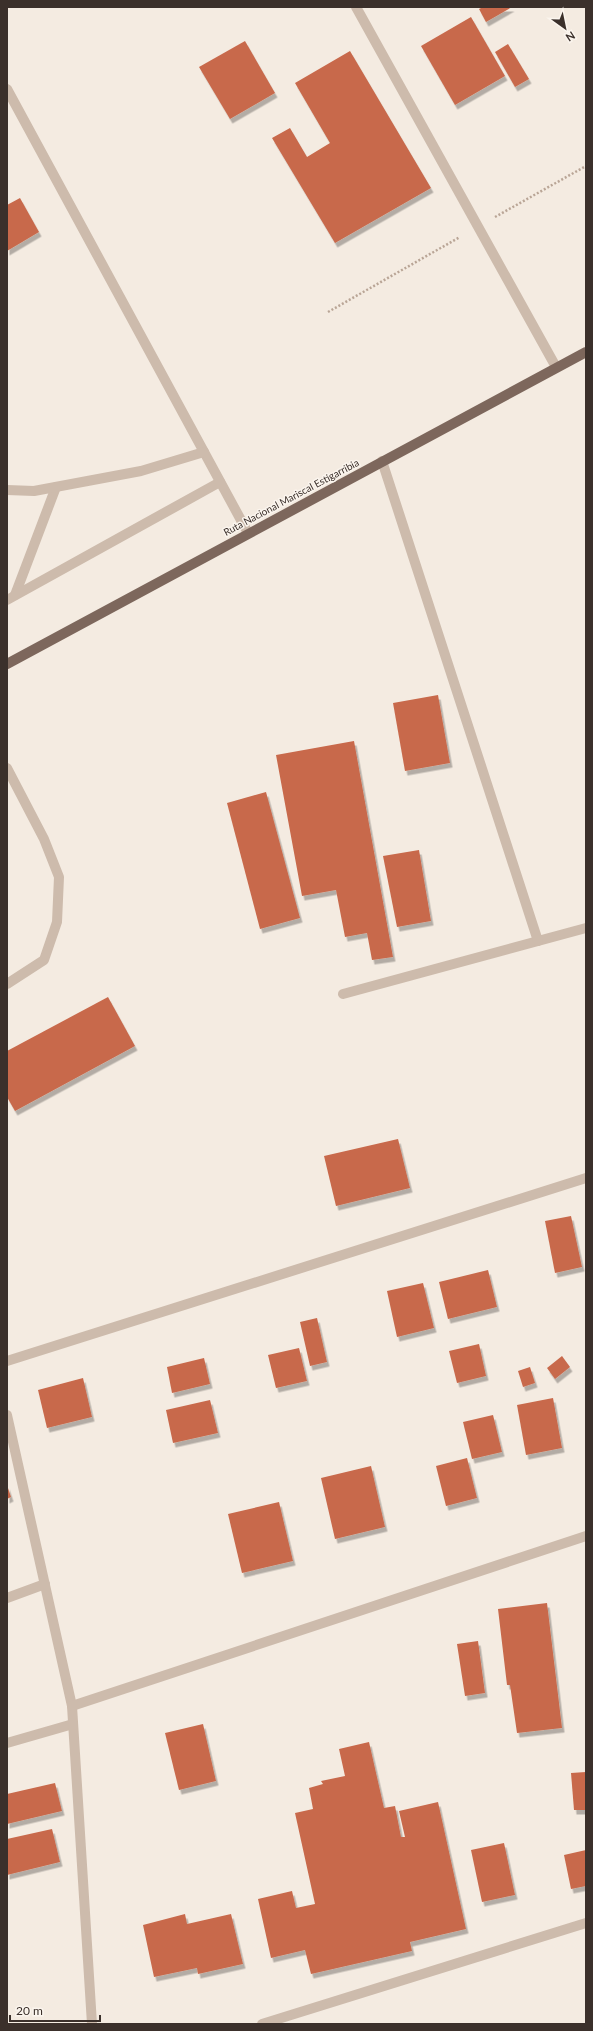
<svg xmlns="http://www.w3.org/2000/svg" width="593" height="2031" font-family="Lato,sans-serif">
<defs>
<filter id="shadow"><feDropShadow dx="2.5" dy="4.5" stdDeviation="0" flood-color="#0004"/></filter>
</defs>
<rect width="100%" height="100%" fill="#f4ebe1"/>
<g fill="#c8694b" filter="url(#shadow)">
<path d="M483 7H512L486 22 479 9Z"/>
<path d="M471 17 505 76 455 105 421 46Z"/>
<path d="M245 41 275 93 230 119 199 67Z"/>
<path d="M508 44 529 79 515 87 495 52Z"/>
<path d="M350 51 431 188 335 243 272 138 290 128 307 157 330 143 295 83Z"/>
<path d="M20 198 39 232 7 251V205Z"/>
<path d="M438 695 450 763 405 771 393 703Z"/>
<path d="M354 741 393 957 372 960 367 933 345 937 336 890 302 896 276 755Z"/>
<path d="M266 792 300 918 260 929 227 803Z"/>
<path d="M419 850 431 921 397 927 383 856Z"/>
<path d="M108 997 135 1046 15 1111 7 1097V1051Z"/>
<path d="M398 1139 410 1188 336 1206 324 1156Z"/>
<path d="M571 1216 582 1267 555 1273 545 1221Z"/>
<path d="M488 1270 497 1307 448 1319 439 1282Z"/>
<path d="M423 1283 434 1328 397 1337 387 1291Z"/>
<path d="M317 1318 327 1362 310 1366 300 1322Z"/>
<path d="M479 1344 486 1376 457 1383 449 1351Z"/>
<path d="M299 1348 307 1381 276 1388 268 1355Z"/>
<path d="M562 1356 570 1367 555 1379 547 1368Z"/>
<path d="M204 1358 210 1384 172 1393 167 1367Z"/>
<path d="M530 1367 535 1383 523 1387 518 1371Z"/>
<path d="M83 1378 92 1417 47 1428 38 1390Z"/>
<path d="M553 1398 562 1448 526 1455 517 1405Z"/>
<path d="M210 1400 218 1433 173 1443 166 1410Z"/>
<path d="M493 1415 502 1452 472 1459 463 1422Z"/>
<path d="M467 1458 477 1498 446 1506 436 1466Z"/>
<path d="M371 1466 385 1527 335 1539 321 1478Z"/>
<path d="M7 1485 11 1497 7 1499Z"/>
<path d="M279 1502 293 1561 242 1573 228 1514Z"/>
<path d="M547 1603 562 1728 517 1733 510 1685H507L498 1609Z"/>
<path d="M478 1641 485 1693 465 1696 457 1644Z"/>
<path d="M203 1724 216 1781 179 1790 165 1733Z"/>
<path d="M369 1742 384 1808 395 1806 401 1837H405L399 1811 438 1802 466 1929 410 1942 412 1951 311 1974 305 1950 271 1958 258 1899 292 1891 296 1908 315 1904 295 1813 313 1809 309 1788 323 1784 321 1781 345 1776 339 1749Z"/>
<path d="M586 1772V1810H574L571 1773Z"/>
<path d="M55 1783 62 1811 7 1824V1794Z"/>
<path d="M52 1829 60 1862 7 1875V1839Z"/>
<path d="M504 1843 515 1895 482 1902 471 1850Z"/>
<path d="M586 1850V1886L571 1889 564 1855Z"/>
<path d="M185 1914 187 1924 231 1914 243 1964 198 1974 197 1968 154 1977 143 1925Z"/>
</g>
<g fill="none" stroke-linecap="round" stroke-linejoin="round">
<g stroke="#b9a596" stroke-width="2.5" stroke-dasharray="2 2" stroke-linecap="butt">
<path d="M495 217 586 166"/>
<path d="M328 312 460 237"/>
</g>
<g stroke="#cdbbac" stroke-width="10">
<path d="M15 595 56 487"/>
<path d="M7 600 220 482"/>
<path d="M7 768 44 839 59 877 57 922 44 960 7 984"/>
<path d="M343 994 586 928"/>
<path d="M7 1598 45 1584"/>
<path d="M7 1743 73 1724"/>
</g>
<g stroke="#cdbbac" stroke-width="10">
<path d="M356 7 556 367"/>
<path d="M7 89 248 533"/>
<path d="M382 461 538 941"/>
<path d="M7 490 34 491 141 471 204 452"/>
<path d="M7 1361 586 1178"/>
<path d="M7 1415 72 1706 92 2024"/>
<path d="M72 1706 586 1536"/>
<path d="M262 2024 586 1923"/>
</g>
<path stroke="#7d675c" stroke-width="10" d="M7 664 586 352"/>
</g>
<g text-anchor="middle" stroke-width="3" stroke-linejoin="round" paint-order="stroke">
<g font-size="10" fill="#3b302b" stroke="#fbf5ee">
<text transform="translate(291 497) rotate(-28)" y="4">Ruta Nacional Mariscal Estigarribia</text>
</g>
</g>
<rect width="593" height="2031" fill="none" stroke="#3b302b" stroke-width="16"/>
<g transform="translate(565 28) rotate(147)" stroke="#fbf5ee" stroke-width="3" paint-order="stroke">
<path d="M0-3L7 15L0 10L-7 15Z" fill="#3b302b"/>
<text y="-6" font-size="11" font-weight="bold" text-anchor="middle" fill="#3b302b">N</text>
</g>
<path d="M10 2015v6h90v-6" fill="none" stroke="#3b302b" stroke-width="2"/>
<text x="16" y="2015" font-size="12" fill="#3b302b" stroke="#fbf5ee" stroke-width="3" paint-order="stroke">20 m</text>
</svg>
